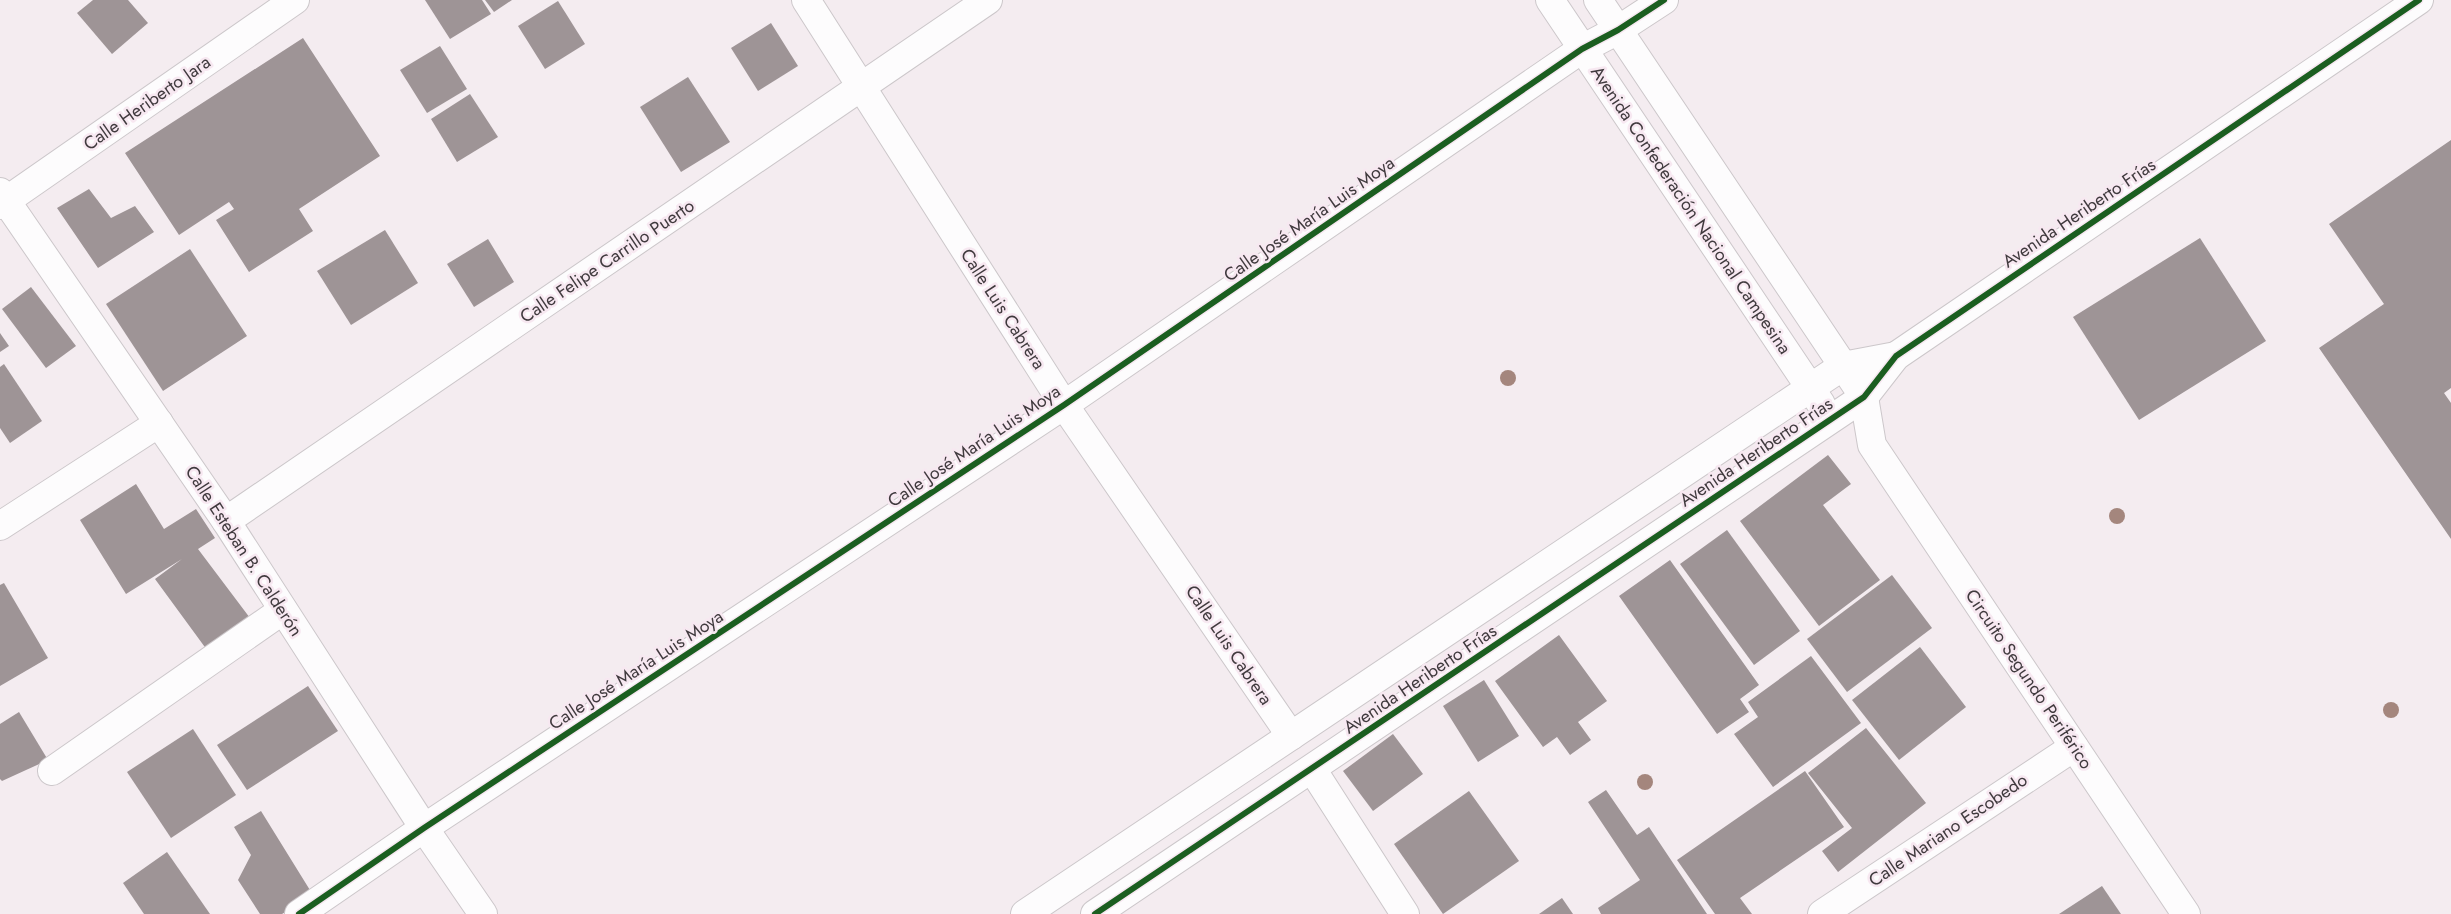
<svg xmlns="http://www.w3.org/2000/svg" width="2451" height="914" font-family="Jost,sans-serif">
<rect width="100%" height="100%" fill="#f4ecf0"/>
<g fill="#9e9496">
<path d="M93 0H128L148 23 112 54 77 13Z"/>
<path d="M425 0H482L491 14 450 39Z"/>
<path d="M485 0H512L494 12Z"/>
<path d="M558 1 585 44 545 69 518 26Z"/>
<path d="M771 23 798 66 758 91 731 48Z"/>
<path d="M303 38 380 156 299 209 313 231 249 272 216 220 234 209 229 202 179 235 125 153Z"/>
<path d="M440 46 467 89 427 113 400 70Z"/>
<path d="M688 77 730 142 681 172 640 107Z"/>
<path d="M470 94 498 137 457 162 431 119Z"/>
<path d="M2451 140V388L2444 393 2451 403V539L2319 348 2384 304 2329 224Z"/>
<path d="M89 189 111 218 135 206 154 232 98 268 57 208Z"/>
<path d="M385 230 418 283 351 325 317 271Z"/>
<path d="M2200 238 2266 341 2139 420 2073 317Z"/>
<path d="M488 239 514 282 474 307 447 264Z"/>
<path d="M190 249 247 336 163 391 106 304Z"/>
<path d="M31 287 76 346 46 368 2 309Z"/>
<path d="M0 333 9 346 0 352Z"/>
<path d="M4 364 42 421 10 443 0 428V367Z"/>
<path d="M1828 455 1851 484 1823 505 1880 580 1819 626 1740 521Z"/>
<path d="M136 484 164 529 196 509 215 538 198 549 250 618 207 650 155 579 182 559 126 594 80 520Z"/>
<path d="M1727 530 1800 631 1754 665 1680 564Z"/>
<path d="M1670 560 1759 685 1740 699 1749 712 1717 734 1619 596Z"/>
<path d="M1892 575 1932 628 1847 692 1807 639Z"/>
<path d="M4 583 48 658 0 686V585Z"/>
<path d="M1559 635 1607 701 1578 722 1591 740 1570 755 1557 737 1543 747 1495 681Z"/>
<path d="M1920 647 1966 707 1899 760 1852 700Z"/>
<path d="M1811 656 1861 723 1773 787 1734 734 1758 717 1748 702Z"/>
<path d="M1484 680 1519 736 1478 762 1443 706Z"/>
<path d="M308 686 338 731 247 790 217 745Z"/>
<path d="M19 712 48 760 2 781 0 779V724Z"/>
<path d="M1866 728 1926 803 1838 872 1822 851 1852 828 1808 773Z"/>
<path d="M193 729 236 795 171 838 127 772Z"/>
<path d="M1393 734 1423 774 1373 811 1343 771Z"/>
<path d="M1805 771 1844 827 1740 898 1752 914H1715L1677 860Z"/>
<path d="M1606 790 1637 835 1649 827 1707 914H1601L1598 908 1640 880 1588 802Z"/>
<path d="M1469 791 1519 861 1443 914 1394 844Z"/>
<path d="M261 811 313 895 282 914H260L238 880 251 855 234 827Z"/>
<path d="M167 852 210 914H144L123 883Z"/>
<path d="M2102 886 2121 914H2059Z"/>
<path d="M1562 898 1573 914H1539Z"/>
</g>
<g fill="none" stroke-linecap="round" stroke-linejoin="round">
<g stroke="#ccc7ca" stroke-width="30">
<g id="minor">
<path d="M806 0 1064 405 1291 736"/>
<path d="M0 192 226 521 424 828 483 914"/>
<path d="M0 205 295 0"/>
<path d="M226 521 988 0"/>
<path d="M0 526 159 423"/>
<path d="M1312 769 1405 914"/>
<path d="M52 771 283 610"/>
<path d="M299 914 424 828 1064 405 1582 49 1618 30 1664 0"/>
<path d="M1822 914 2074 747"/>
</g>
</g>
<g stroke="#ccc7ca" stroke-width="30">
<g id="tertiary">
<path d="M1550 0 1821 404"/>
<path d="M1598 0 1864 397 1872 445 2186 914"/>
<path d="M1025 914 1843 366 1896 356"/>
<path d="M1095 914 1864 397 1896 356 2419 0"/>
</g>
</g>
<use href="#minor" stroke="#fdfcfd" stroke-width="28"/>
<use href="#tertiary" stroke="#fdfcfd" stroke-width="28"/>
<g stroke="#f7e8f1" stroke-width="9">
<g id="cycleway">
<path d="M299 914 424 828 1064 405 1582 49 1618 30 1664 0"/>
<path d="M1095 914 1864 397 1896 356 2419 0"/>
</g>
</g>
<use href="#cycleway" stroke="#1b5e20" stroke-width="6"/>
</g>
<g fill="#a4867d">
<circle cx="1508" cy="378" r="8"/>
<circle cx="2117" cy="516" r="8"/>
<circle cx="2391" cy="710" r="8"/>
<circle cx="1645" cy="782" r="8"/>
</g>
<g text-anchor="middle" stroke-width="5" stroke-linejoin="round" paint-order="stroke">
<g font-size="18" fill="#403a3e" stroke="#f7e8f1">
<text transform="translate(147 103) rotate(-35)" y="6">Calle Heriberto Jara</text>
<text transform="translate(1691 210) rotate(56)" y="6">Avenida Confederación Nacional Campesina</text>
<text transform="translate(2079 213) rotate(-34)" y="6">Avenida Heriberto Frías</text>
<text transform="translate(1309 219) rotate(-35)" y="6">Calle José María Luis Moya</text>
<text transform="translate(607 261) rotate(-34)" y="6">Calle Felipe Carrillo Puerto</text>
<text transform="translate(1003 309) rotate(57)" y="6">Calle Luis Cabrera</text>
<text transform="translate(974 446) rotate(-34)" y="6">Calle José María Luis Moya</text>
<text transform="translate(1756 452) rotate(-34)" y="6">Avenida Heriberto Frías</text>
<text transform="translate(244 551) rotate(57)" y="6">Calle Esteban B. Calderón</text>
<text transform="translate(1229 645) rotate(56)" y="6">Calle Luis Cabrera</text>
<text transform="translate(636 670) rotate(-33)" y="6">Calle José María Luis Moya</text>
<text transform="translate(1420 679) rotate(-34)" y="6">Avenida Heriberto Frías</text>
<text transform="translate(2029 679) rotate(56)" y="6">Circuito Segundo Periférico</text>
<text transform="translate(1948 830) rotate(-34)" y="6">Calle Mariano Escobedo</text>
</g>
</g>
</svg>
